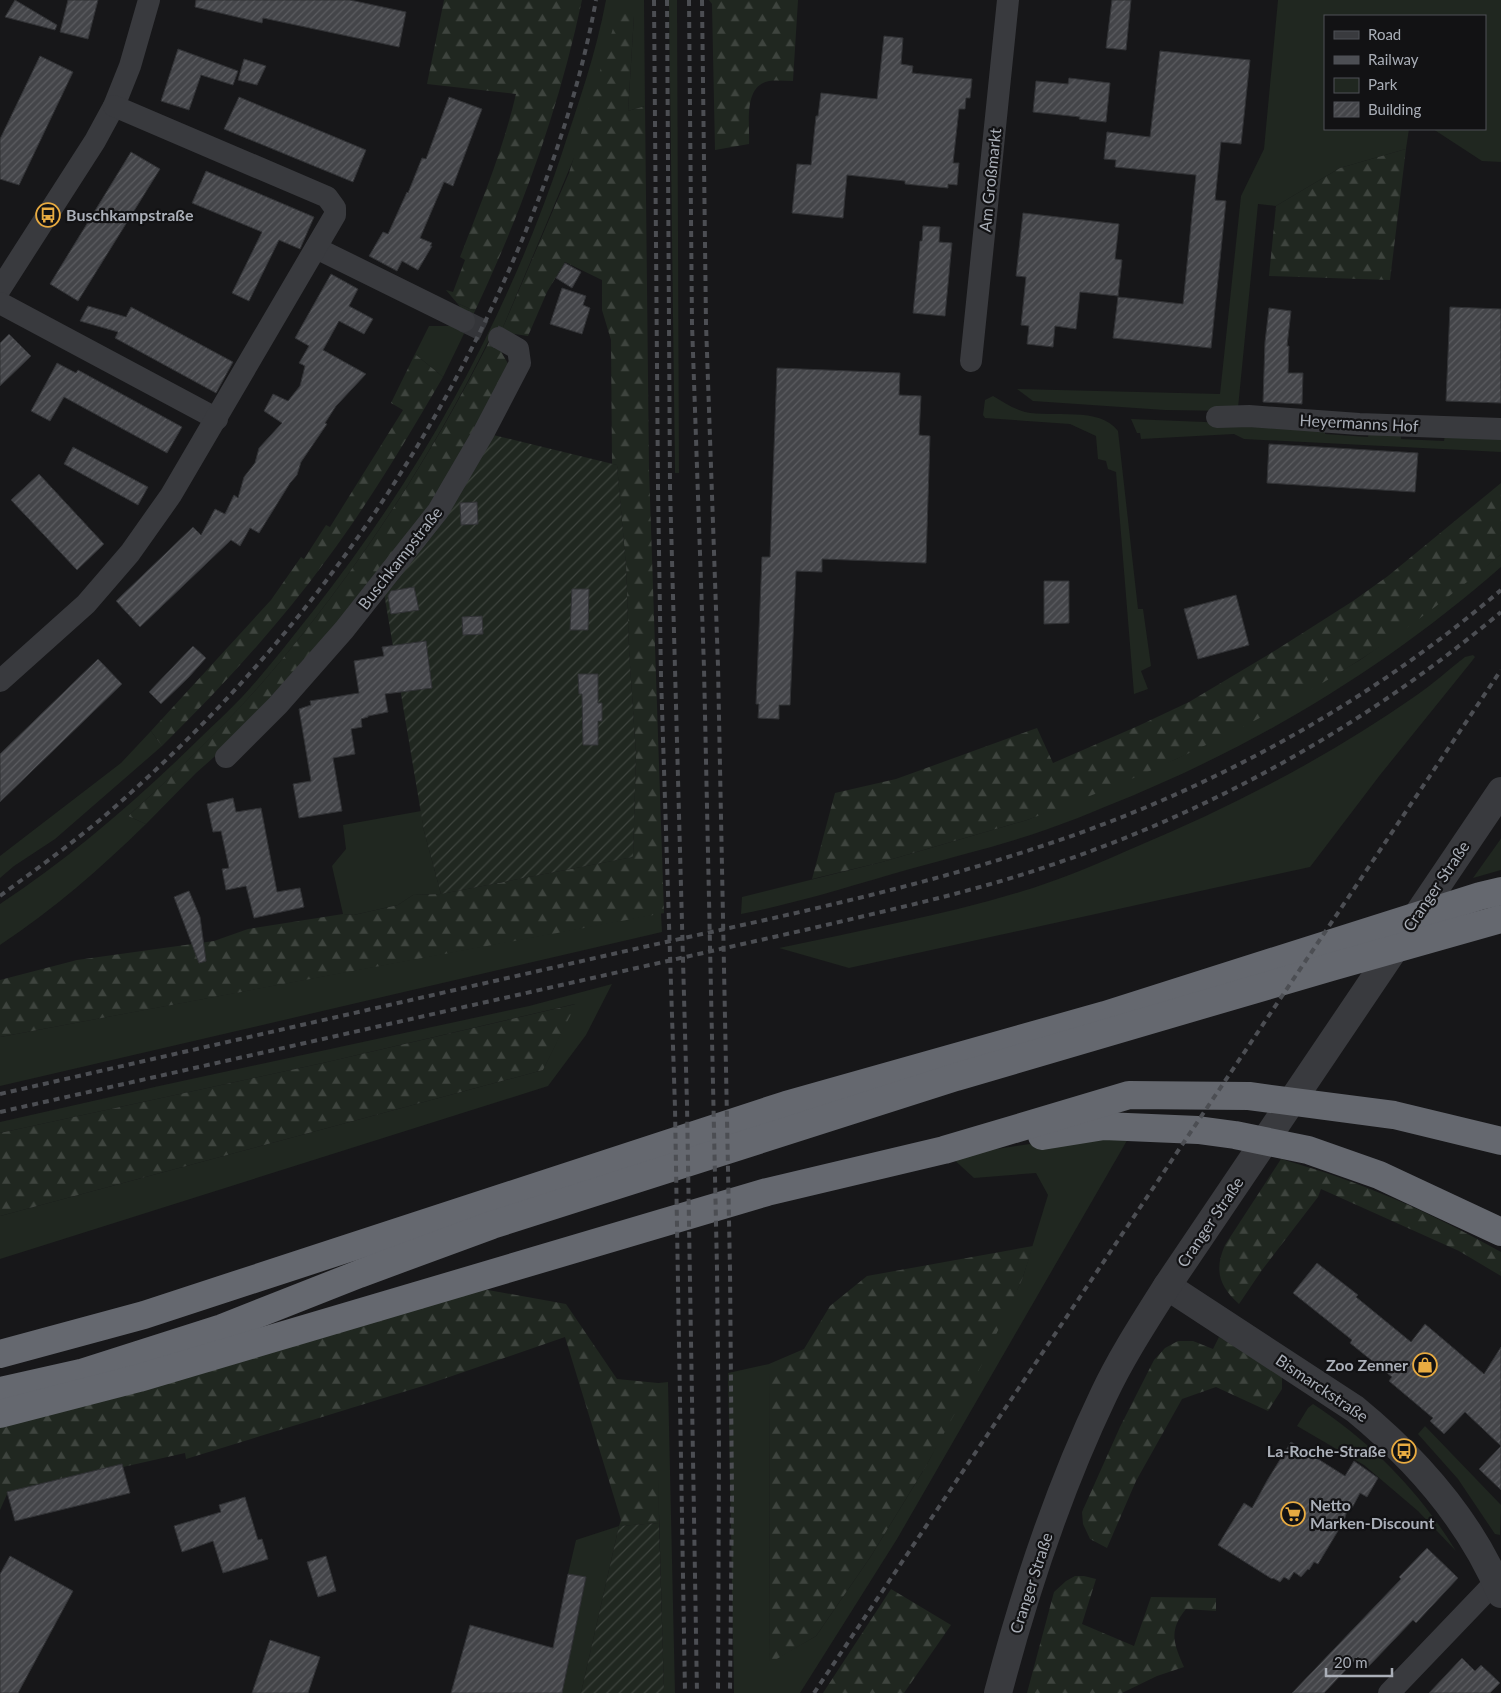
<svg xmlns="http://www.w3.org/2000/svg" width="1501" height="1693" font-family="Lato,sans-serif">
<defs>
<pattern id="forest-firs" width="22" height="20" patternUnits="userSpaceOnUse" patternTransform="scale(1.25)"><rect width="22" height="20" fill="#202720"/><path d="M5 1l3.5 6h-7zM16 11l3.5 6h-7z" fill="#3e443e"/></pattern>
<pattern id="garden-furrows" width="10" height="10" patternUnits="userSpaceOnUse" patternTransform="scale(1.25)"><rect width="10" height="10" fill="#202720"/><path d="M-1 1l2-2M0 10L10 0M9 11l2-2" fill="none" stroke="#3e443e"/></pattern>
<pattern id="building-hatch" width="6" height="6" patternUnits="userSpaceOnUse" patternTransform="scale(1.25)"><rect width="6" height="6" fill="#444549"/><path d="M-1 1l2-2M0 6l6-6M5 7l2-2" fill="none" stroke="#5c5d61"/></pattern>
</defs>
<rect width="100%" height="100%" fill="#171719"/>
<g fill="#202720">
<path d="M606 0H644L645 106 628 111 634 15 501 332 489 340C428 463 352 579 262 683 221 730 175 774 128 816L146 824C101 868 53 910 0 945V904C71 857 137 800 198 740 212 726 228 712 242 697 267 670 290 640 313 611 420 475 506 320 561 156 578 104 596 54 606 0Z"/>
<path d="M669 0H677L679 473H675Z"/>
<path d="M1278 0H1501V162L1482 161 1433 129H1485V16H1325V129H1409L1406 149 1340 168 1276 206 1258 204 1238 408 1230 411 1165 410 1033 401 1017 389 1220 394 1241 196 1264 149Z"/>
<path d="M457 303 475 311 443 377 415 354 429 326H461L466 315Z"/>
<path d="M993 396C1003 402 1014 409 1025 412 1052 418 1100 406 1118 431L1138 609H1143L1151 666 1141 671 1148 689 1134 694 1116 472 1108 469 1106 461 1098 459 1096 436 1070 424 985 418 983 415 985 400Z"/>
<path d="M1131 419 1325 427V434L1368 437 1369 430 1401 432V439L1444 441 1445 434 1501 438V452L1244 439 1234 434 1141 439 1140 433H1137Z"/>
<path d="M1501 554V567C1383 670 1253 748 1107 806 1088 814 1068 822 1048 829 1003 845 956 856 910 869 854 885 798 903 741 914L742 897 882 862 1027 820 1176 759 1281 706 1360 660 1438 604Z"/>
<path d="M1473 655 1475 657 1472 661 1380 775 1310 867 849 968 779 948C864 930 950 914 1033 888 1069 876 1104 861 1138 846 1235 805 1328 757 1414 697 1432 685 1448 670 1465 657Z"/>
<path d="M151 731 162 746 55 839 14 866 0 878V856L121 763Z"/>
<path d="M421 811 424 831 441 894 413 895 398 905 354 915 343 914 332 866 346 849 343 825Z"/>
<path d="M1501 838V870L1473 878 1500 840Z"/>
<path d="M661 913 662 932 0 1086V1037Z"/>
<path d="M612 984 586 1035 548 1086 0 1259V1216L543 1070 575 1004 323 1063 0 1133V1122L159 1086 529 1006Z"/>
<path d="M1129 1137 897 1539 800 1693H734L728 1373 769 1364 770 1662 816 1636 871 1556 926 1466 1022 1280 1048 1195 1036 1173 974 1178 950 1156 1030 1144Z"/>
<path d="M668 1382 675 1693H664L657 1443 658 1383Z"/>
<path d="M1313 1404C1372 1443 1419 1491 1456 1551L1418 1511 1364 1465 1297 1426 1308 1408Z"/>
<path d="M1425 1426 1501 1505 1500 1535 1495 1534 1458 1479 1418 1434Z"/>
<path d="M619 1526 581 1693H562L586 1578 568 1574 576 1540Z"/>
</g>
<g fill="url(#forest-firs)">
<path d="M444 0H582C559 109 522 211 475 311L457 303 446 290 453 292 465 260 460 257C481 203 503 150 516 94L427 84Z"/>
<path d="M709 0H798L793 81C785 81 776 80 769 81 743 86 750 124 749 144L715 150 712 4Z"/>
<path d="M618 12 634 15 628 111 645 106 649 469 664 913 0 1037V980L77 960 214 941 248 929 343 914 354 915 398 905 413 895 441 894 633 857 636 755 629 650 626 566 617 465 612 464 611 340 602 310V280L565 262 547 292 528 336 501 332 569 173Z"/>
<path d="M1406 149 1390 280 1269 276 1276 206 1340 168Z"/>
<path d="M490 340 496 343 510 367 432 508 257 719 196 773 146 824 128 816C175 774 220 730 262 683 352 579 428 463 490 340Z"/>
<path d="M415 354 443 377C407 439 370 501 327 559 278 626 221 688 162 746L151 731 271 600 301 557 304 559 326 525 330 527 403 410 391 403Z"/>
<path d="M1501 483V554C1456 592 1408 629 1358 661 1257 726 1140 779 1027 820L882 862 812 879 835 793 896 779 1037 728 1053 763 1138 726 1189 702 1276 650 1353 601 1388 576Z"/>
<path d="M576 1004 543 1070 0 1216V1133L323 1063Z"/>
<path d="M1281 1159C1362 1182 1428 1211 1501 1252V1276L1459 1251 1321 1189 1318 1197 1262 1270 1239 1304C1219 1286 1214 1270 1225 1245Z"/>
<path d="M1033 1246 1022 1280 981 1366 926 1466 871 1556 816 1636 770 1663 769 1364 804 1349 830 1306 867 1276Z"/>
<path d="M477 1288 566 1304 617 1379 658 1383 659 1523 619 1526 621 1520 565 1337 426 1385 186 1459 185 1453 123 1467 122 1464 8 1492 0 1510V1422Z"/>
<path d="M1219 1337 1282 1375V1389L1268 1411 1216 1387 1182 1399 1136 1481 1107 1548 1090 1539 1083 1524 1082 1512 1120 1427 1154 1360 1165 1348 1178 1341H1193L1213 1349Z"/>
<path d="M1075 1576H1084L1096 1579 1082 1624 1134 1646 1151 1597 1216 1598V1611L1186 1609C1168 1631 1174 1644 1184 1667L1157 1676 1122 1693H1027L1054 1592 1066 1581Z"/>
<path d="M891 1589 951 1625 904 1693H823Z"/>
</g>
<g fill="url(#garden-furrows)">
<path d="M489 434 617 465 626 566 629 650 636 755 633 857 441 894 424 831 383 587Z"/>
<path d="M659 1523 664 1693H581L619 1526Z"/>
</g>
<g fill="url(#building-hatch)" stroke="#313235">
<path d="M15 0 57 25 55 30 5 17Z"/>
<path d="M68 0H98L88 39 60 32Z"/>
<path d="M196 0H350L406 12 399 47 263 18 262 23 195 7Z"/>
<path d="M1112 0H1131L1126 50 1106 48Z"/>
<path d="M884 36 903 38 901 64 913 66 912 73 972 79 970 98H966L965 109H959L953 163H959L957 185 948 184V188L905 184V181L847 175 843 218 792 213 797 164 811 165 816 116H818L821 93 877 99Z"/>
<path d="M178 49 238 71 233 85 201 75 189 110 161 101Z"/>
<path d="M1160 51 1250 60 1241 144 1221 142 1215 200 1226 201 1211 348 1113 338 1118 297 1183 304 1196 175 1115 167 1116 160 1104 159 1107 132 1150 137Z"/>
<path d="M40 56 73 72 19 185 0 179V139Z"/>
<path d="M244 59 266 66 257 85 238 80Z"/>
<path d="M1069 78 1110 83 1106 122 1079 119 1080 117 1033 112 1036 81 1068 84Z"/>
<path d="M239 97 366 150 353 182 224 129Z"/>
<path d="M449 97 482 109 453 186 444 182 420 238 432 243 430 246H432L418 270 402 261 397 271 369 256 383 232 388 234 407 192 408 193 422 158 426 159Z"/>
<path d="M131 152 160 169 78 301 50 284Z"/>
<path d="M206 171 314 217 300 249 279 240 249 301 232 293 262 232 192 203Z"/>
<path d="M1023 213 1119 224 1115 259 1122 260 1118 296 1080 292 1076 329 1055 326 1053 347 1027 344 1029 326 1021 325 1026 277 1016 276Z"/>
<path d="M923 226 940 227 939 242 952 243 945 316 913 313 920 241H922Z"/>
<path d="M565 263 581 272 572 288 556 278Z"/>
<path d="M331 274 358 289 349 306 373 319 364 334 339 321 323 350 366 374 336 406 325 423 327 424 301 462 297 475 290 483 259 533 250 528 240 546 231 540 140 627 116 601 193 527 201 535 215 509 225 514 234 495 238 498 244 477 255 463 259 448 282 423 264 411 273 394 288 401 300 386 305 366 299 363 309 346 295 338Z"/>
<path d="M562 288 586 296 583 305 590 308 582 334 550 324Z"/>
<path d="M88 306 126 317 131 307 233 362 216 393 115 338 118 332 80 321Z"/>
<path d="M1450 307 1501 309V403L1446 401Z"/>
<path d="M1269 308 1291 311 1287 346H1289L1288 373H1303L1302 404 1263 402 1265 342Z"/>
<path d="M9 334 31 356 0 386V343Z"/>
<path d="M57 363 76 373 78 370 182 427 167 453 64 397 50 421 31 411Z"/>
<path d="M777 368 900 373 899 395 921 396 919 435 930 436 926 563 822 559V572L796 571 790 705H779V719L758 718 759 704H756L762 557H770Z"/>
<path d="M1269 444 1418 453 1415 492 1267 483Z"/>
<path d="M73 447 148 487 138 505 64 464Z"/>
<path d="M39 474 104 544 77 570 11 500Z"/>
<path d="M477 502 478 524 461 525 460 503Z"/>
<path d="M1044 581H1069V623L1044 624Z"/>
<path d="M414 587 419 610 391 614 388 596 391 591Z"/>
<path d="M572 589H589L588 630H570Z"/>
<path d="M1236 595 1249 645 1198 659 1184 609Z"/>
<path d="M482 616 483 634 463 635 462 617Z"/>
<path d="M426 641 432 688 385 694 388 712 368 716V717L361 719 362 727 351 729 355 754 333 758 342 811 299 818 293 784 311 781 299 709 311 705 310 701 359 693 354 661 384 656 382 647Z"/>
<path d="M193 646 206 658 188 678 161 704 149 692Z"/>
<path d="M98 659 122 684 0 802V754Z"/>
<path d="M578 674H598V703H602V721H598V745H583L582 694H579Z"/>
<path d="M233 798 236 812 261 808 277 892 300 888 304 907 254 918 246 886 226 890 222 869 229 868 221 831 213 832 207 804Z"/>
<path d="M189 891 200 917 206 961 199 963 174 897Z"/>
<path d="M1317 1263 1358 1295 1356 1297 1411 1342 1425 1324 1484 1374 1501 1347V1490L1479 1469 1501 1446 1465 1412 1444 1434 1430 1421 1433 1418 1389 1381 1392 1377 1350 1343 1352 1340 1293 1293Z"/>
<path d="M1291 1442 1345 1476 1354 1461 1378 1478 1367 1497 1360 1493 1352 1508 1348 1507 1344 1521 1318 1564 1314 1562 1309 1570 1308 1569 1301 1577 1294 1572 1289 1580 1284 1577 1280 1582 1273 1578 1272 1579 1218 1545 1244 1503 1252 1508 1268 1479Z"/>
<path d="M122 1464 130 1493 15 1521 7 1492Z"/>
<path d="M245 1497 258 1540 262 1539 268 1559 223 1573 213 1541 182 1552 174 1526 221 1512 219 1505Z"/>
<path d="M1427 1548 1458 1578 1416 1623 1413 1620 1368 1667 1358 1657 1324 1693H1292L1401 1579 1399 1577Z"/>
<path d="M10 1556 73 1591 18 1693H0V1574Z"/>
<path d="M326 1556 336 1591 318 1597 307 1562Z"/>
<path d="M568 1574 586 1577 562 1693H451L470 1625 553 1648Z"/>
<path d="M270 1640 320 1657 308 1693H252Z"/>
<path d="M1462 1658 1475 1671 1481 1665 1500 1683 1490 1693H1429Z"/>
</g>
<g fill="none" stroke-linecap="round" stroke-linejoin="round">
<path stroke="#343539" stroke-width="22" stroke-dasharray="22 11" stroke-linecap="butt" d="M464 321 499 338"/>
<g stroke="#393a3e" stroke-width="22">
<path d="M316 248 464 321"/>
<path d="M0 289 95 141 114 106 130 66 149 0"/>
<path d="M0 303 217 419"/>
<path d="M971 361 1008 0"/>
<path d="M1217 417 1249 416 1359 424 1501 429"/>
<path d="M0 681 86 604 130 553 171 495 335 215V208L327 197 114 106"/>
<path d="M226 757 278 705 344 630 438 511 484 432 520 363 518 349 499 338"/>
<path d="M1389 1693 1501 1576"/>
</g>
<g stroke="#393a3e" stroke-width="28">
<path d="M1167 1286 1355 1409C1416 1459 1470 1520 1501 1594"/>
<path d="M998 1693C1025 1590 1058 1490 1104 1394 1122 1356 1145 1321 1167 1286L1501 791"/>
</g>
<g stroke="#65686f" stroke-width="28">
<path d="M1042 1136 1104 1126 1198 1130 1235 1135 1308 1150 1379 1175 1501 1232"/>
<path d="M0 1354 144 1315 786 1105 1105 1015 1480 896 1501 891"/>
<path d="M0 1391 81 1373 222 1328 359 1274 492 1225 956 1077 1331 967 1501 919"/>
<path d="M0 1414 139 1378 767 1192 944 1150 1129 1095 1249 1096 1394 1115 1501 1141"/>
</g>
<g stroke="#4c4e53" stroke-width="4" stroke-dasharray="6 5" stroke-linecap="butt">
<path d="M654 0 658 487 661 677 675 1108 685 1693"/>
<path d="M667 0 670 487 687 1105 697 1693"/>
<path d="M689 0 692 324 704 668 717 1269 719 1447 718 1693"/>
<path d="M702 0 706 324 718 666 730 1270 732 1496 730 1693"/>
<path d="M0 896C43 864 87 833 126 797 283 657 404 493 494 303 539 207 577 105 596 0"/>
<path d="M0 1094C201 1048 402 1002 604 956 752 922 903 893 1048 844 1213 789 1369 703 1501 590"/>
<path d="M0 1112 809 929C893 909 978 891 1060 862 1221 807 1370 722 1501 612"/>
<path d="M814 1693 1501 670"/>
</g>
</g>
<defs>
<g id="bus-ring" transform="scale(1.25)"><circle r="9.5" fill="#121214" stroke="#e8ab41" stroke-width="1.5"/><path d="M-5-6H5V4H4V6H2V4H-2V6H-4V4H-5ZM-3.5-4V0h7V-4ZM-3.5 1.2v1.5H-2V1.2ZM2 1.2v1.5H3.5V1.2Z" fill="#e8ab41"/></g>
<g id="shop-ring" transform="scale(1.25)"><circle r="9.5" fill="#121214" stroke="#e8ab41" stroke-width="1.5"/><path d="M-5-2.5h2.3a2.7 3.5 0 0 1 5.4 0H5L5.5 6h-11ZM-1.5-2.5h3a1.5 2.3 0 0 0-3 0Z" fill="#e8ab41"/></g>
<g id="supermarket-ring" transform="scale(1.25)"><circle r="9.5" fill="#121214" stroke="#e8ab41" stroke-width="1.5"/><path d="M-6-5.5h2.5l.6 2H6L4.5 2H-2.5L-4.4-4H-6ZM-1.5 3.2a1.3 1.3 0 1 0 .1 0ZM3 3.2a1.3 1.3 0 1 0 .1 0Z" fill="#e8ab41"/></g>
</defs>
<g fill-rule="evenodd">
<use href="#bus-ring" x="48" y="215"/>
<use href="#shop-ring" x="1425" y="1365"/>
<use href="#bus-ring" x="1404" y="1451"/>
<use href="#supermarket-ring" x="1293" y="1514"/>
</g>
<g text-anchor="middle" stroke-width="4.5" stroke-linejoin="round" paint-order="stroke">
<g font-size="16" fill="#aaafb8" stroke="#121214">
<text transform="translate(990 180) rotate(-84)" y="6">Am Großmarkt</text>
<text transform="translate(1359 423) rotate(3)" y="6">Heyermanns Hof</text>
<text transform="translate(400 558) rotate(-52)" y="6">Buschkampstraße</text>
<text transform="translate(1436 886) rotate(-56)" y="6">Cranger Straße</text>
<text transform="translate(1210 1222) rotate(-56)" y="6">Cranger Straße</text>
<text transform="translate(1322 1388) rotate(34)" y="6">Bismarckstraße</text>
<text transform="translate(1031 1583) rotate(-72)" y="6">Cranger Straße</text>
</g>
<g font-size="16" font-weight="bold" fill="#aaafb8" stroke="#121214" text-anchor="start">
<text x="66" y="221">Buschkampstraße</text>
<text x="1408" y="1371" text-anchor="end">Zoo Zenner</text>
<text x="1386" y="1457" text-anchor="end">La-Roche-Straße</text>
<text x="1310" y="1511">Netto<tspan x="1310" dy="18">Marken-Discount</tspan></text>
</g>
</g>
<rect x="1324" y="15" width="162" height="115" fill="#121214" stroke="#4f5156"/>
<rect x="1334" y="31" width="25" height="8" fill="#393a3e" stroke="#4f5156"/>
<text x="1368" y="40" font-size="15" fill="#aaafb8">Road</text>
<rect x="1334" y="56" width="25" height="8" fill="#4c4e53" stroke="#4f5156"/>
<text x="1368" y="65" font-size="15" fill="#aaafb8">Railway</text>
<rect x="1334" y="78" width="25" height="15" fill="#202720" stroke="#4f5156"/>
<text x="1368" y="90" font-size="15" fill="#aaafb8">Park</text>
<rect x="1334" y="102" width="25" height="15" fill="url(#building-hatch)" stroke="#4f5156"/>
<text x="1368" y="115" font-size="15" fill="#aaafb8">Building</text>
<path d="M1326 1668v8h66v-8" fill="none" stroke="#aaafb8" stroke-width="2.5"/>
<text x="1334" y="1668" font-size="15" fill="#aaafb8" stroke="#121214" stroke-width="4" paint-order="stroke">20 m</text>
</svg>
